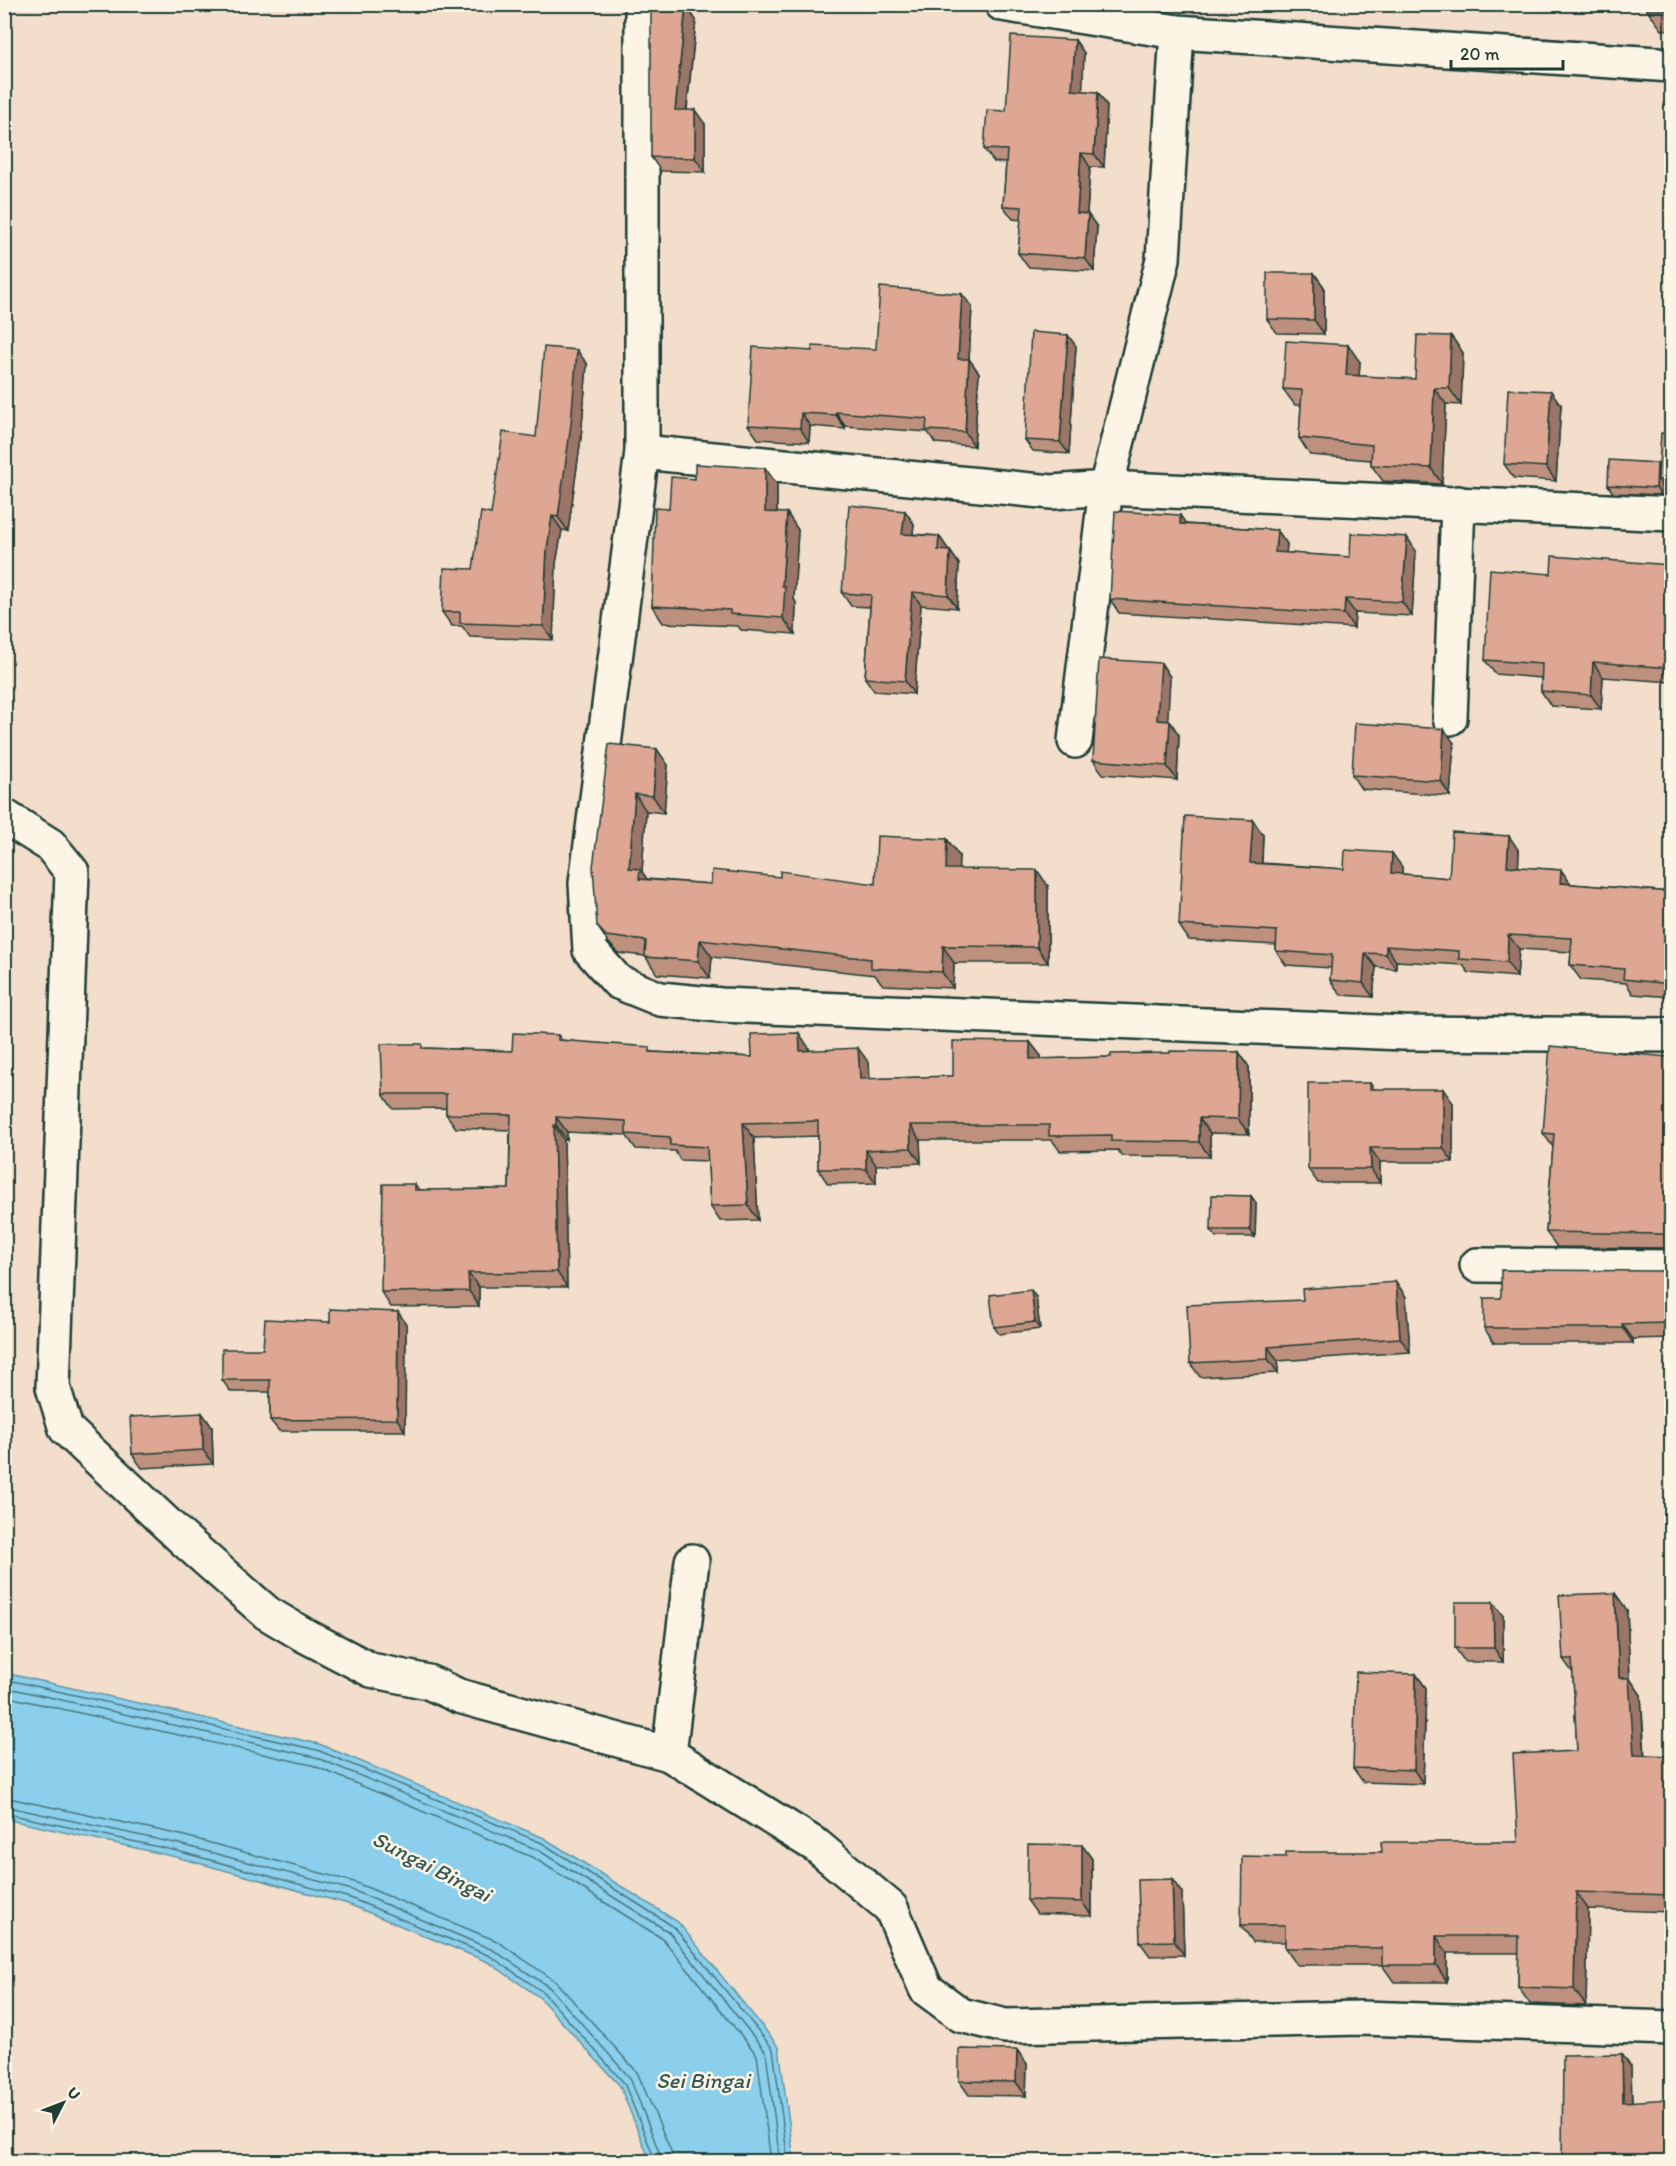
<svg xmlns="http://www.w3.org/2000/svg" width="1676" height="2166" font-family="Itim,sans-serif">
<rect width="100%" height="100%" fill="#f3decc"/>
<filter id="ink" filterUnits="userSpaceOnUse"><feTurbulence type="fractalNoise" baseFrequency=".0167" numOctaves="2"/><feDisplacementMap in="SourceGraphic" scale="12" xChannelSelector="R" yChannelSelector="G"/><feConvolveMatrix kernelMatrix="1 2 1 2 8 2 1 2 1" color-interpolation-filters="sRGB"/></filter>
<g filter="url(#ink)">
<path fill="#8bcfec" stroke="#6095a2" stroke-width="1.5" d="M5 1673 319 1744 544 1838 678 1922 779 2047 794 2161H650L620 2086 539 1997 488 1962 348 1904 176 1857 5 1819Z"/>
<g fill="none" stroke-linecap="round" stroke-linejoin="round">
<g stroke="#4a777e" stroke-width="1.5">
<path d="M4 1679 317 1750 542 1843 674 1927 773 2049 788 2162"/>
<path d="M4 1687 315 1757 538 1850 669 1932 766 2052 780 2162"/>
<path d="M4 1696 312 1765 534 1858 663 1939 757 2055 771 2162"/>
<path d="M4 1797 181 1835 354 1882 497 1941 555 1981 637 2072 671 2151 672 2162"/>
<path d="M4 1806 179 1844 352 1890 493 1950 549 1987 630 2078 663 2162"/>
<path d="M4 1813 177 1851 350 1898 490 1956 543 1992 624 2083 656 2162"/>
</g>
<g stroke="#1f3d34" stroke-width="38">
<g id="minor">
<path d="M642 4V452L586 883 590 950 618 982 660 999 721 1005 1403 1033 1672 1035"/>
<path d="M1002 4 1177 32 1672 65"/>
<path d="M642 452 1052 492 1106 488 1672 514"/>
<path d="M1450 718 1458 503"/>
<path d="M1075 741 1106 488 1163 259 1177 32"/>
<path d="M4 816 50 845 72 872 53 1387 66 1429 183 1539 267 1613 304 1635 371 1670 428 1682 459 1696 669 1754 817 1846 891 1908 926 1989 961 2015 1005 2026 1361 2018 1672 2028"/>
<path d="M1477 1265 1672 1267"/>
<path d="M669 1754 692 1561"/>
</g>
</g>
<use href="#minor" stroke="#fcf5e5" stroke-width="33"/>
</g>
<g fill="#be907e" stroke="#1f3d34" stroke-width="1.5">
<path d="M1671 4V30H1662L1647 10Z"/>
<path d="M686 6 696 20 687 110 705 124V172L661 171 651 157Z"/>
<path d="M1075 40 1084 53 1082 91 1098 92 1107 106 1104 167H1090L1087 214 1097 227 1094 271 1028 267 1018 253 1021 220 1013 219 1003 206 1006 163 994 162 984 149 1006 111Z"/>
<path d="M1314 273 1324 287V334L1277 333 1267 319Z"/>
<path d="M972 307 969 359 979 373 974 446 935 443 928 432 845 426V429L810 426 809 442 758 439 748 425 812 351 876 349Z"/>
<path d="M1451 336 1463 353 1461 405 1446 404 1442 484 1383 481 1371 465V460L1310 455 1299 438 1301 405H1295L1283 389 1360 362 1359 376 1415 379Z"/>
<path d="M1076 346 1069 454 1033 451 1025 440Z"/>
<path d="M587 364 581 438 568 531 562 530 556 563 553 640 470 637 462 626H452L442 612 473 569 491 514 536 437Z"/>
<path d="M1561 405 1556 481 1514 478 1504 464Z"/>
<path d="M1671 434V495H1669L1661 484V495L1613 493 1608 485 1657 463 1659 466Z"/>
<path d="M777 484V513H787L798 530 794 599 796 603 795 634 741 630 738 626 663 623 652 606 669 509Z"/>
<path d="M905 511 914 524 913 534 939 536 948 549V551H950L959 564 957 608 921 605 914 694 874 691 865 678 870 607 851 606 842 593Z"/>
<path d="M1186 524 1277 530 1287 544 1286 553 1350 557 1416 551 1412 616 1355 613 1354 628 1119 613 1110 599Z"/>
<path d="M1671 565V682L1603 677 1601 709 1551 706 1541 691V678L1495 674 1485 660 1551 574Z"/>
<path d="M1161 663 1170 677 1167 721 1179 735 1177 780 1103 774 1093 760Z"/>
<path d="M1454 743 1450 796 1361 789 1352 775Z"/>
<path d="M609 744 668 765 664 813 646 811 642 872 647 879 711 884 780 877 875 884 947 839 959 856 958 869 1048 886V963H954L953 988 883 985 875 975 712 957 710 978 657 974 645 956 618 953 608 942 597 926Z"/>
<path d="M1263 835 1262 863 1344 869 1402 867V874L1449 878 1519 851 1518 867 1561 870 1571 884 1671 892V997L1633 994 1626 983 1581 980 1570 965 1571 952 1519 949 1517 977 1469 973 1463 965 1396 961V969L1376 967 1373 997 1341 995 1330 980 1331 968 1286 965 1276 951V945L1189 940 1179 925Z"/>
<path d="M558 1035 562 1040 654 1052 752 1057 809 1048V1050L869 1063 870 1079 953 1076 1030 1042 1041 1056V1059L1111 1057 1170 1053 1239 1052 1249 1067V1134L1210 1133V1157L1122 1156 1118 1150 1060 1151 1052 1140H920L921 1163 876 1165V1183L828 1184 818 1169V1136L754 1138 758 1220 720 1221 710 1206 708 1161 680 1160 675 1151 636 1149 626 1135 567 1132V1140H564L567 1287H479V1306L391 1307 381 1292 415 1184 419 1190 509 1189 510 1130 456 1128 446 1114V1108L393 1109 383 1094 425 1048 512 1051Z"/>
<path d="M1671 1054V1248L1557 1247 1546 1232 1553 1147 1543 1133 1668 1057Z"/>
<path d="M1370 1083 1374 1089 1453 1103V1162H1380V1183H1318L1308 1169Z"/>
<path d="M1251 1196 1256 1203 1255 1237H1216L1211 1230Z"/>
<path d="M1671 1268V1338L1633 1339V1343H1494L1484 1328 1501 1298 1661 1271Z"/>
<path d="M1396 1282 1406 1297 1410 1352 1278 1361V1373L1200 1377 1190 1363 1303 1300Z"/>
<path d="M1036 1297 1040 1329 999 1334 994 1327Z"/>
<path d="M398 1312 406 1324 405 1431H279L270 1420V1392H231L222 1380 263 1349 330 1322Z"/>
<path d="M202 1413 212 1427 213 1464 142 1468 132 1454Z"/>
<path d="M1627 1610 1630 1679 1641 1695 1645 1755 1671 1756V1912L1588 1909 1586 2006 1530 2004 1518 1987 1519 1953H1447V1982H1394L1382 1965H1297L1285 1948V1942H1253L1241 1925 1286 1857 1382 1852 1518 1842 1577 1751 1573 1673 1563 1659Z"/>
<path d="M1503 1616V1662H1465L1455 1648Z"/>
<path d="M1416 1674 1426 1688 1423 1784 1363 1782 1353 1768Z"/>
<path d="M1082 1845 1092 1859V1916L1037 1914 1027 1900Z"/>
<path d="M1182 1893 1184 1955 1150 1956 1140 1942Z"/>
<path d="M1017 2050 1027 2064 1026 2096 969 2095 959 2081Z"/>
<path d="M1631 2067 1632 2102 1671 2162H1564L1562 2158Z"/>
</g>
<g fill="#9b7567" stroke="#1f3d34" stroke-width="1.5">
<path d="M686 6 696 20 685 124 675 110Z"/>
<path d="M1075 40 1084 53 1082 104 1072 90Z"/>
<path d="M1098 92 1107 106 1104 167 1094 154Z"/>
<path d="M695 110 705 124V172L695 158Z"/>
<path d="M1081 153 1090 167 1086 227 1077 213Z"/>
<path d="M1088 214 1097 227 1094 271 1085 258Z"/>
<path d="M1314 273 1324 287V334L1314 320Z"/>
<path d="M962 294 972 307 968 372 958 359Z"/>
<path d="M1068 335 1076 346 1069 454 1060 442Z"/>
<path d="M1451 336 1463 353 1461 405 1449 388Z"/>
<path d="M1348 345 1360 362 1358 392 1346 375Z"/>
<path d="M577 350 587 364 581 438 568 531 558 517Z"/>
<path d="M969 359 979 373 974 446 965 432Z"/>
<path d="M1434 388 1446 404 1442 484 1431 468Z"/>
<path d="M1551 391 1561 405 1556 481 1546 467Z"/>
<path d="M836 412 845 426V429L836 415Z"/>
<path d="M801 413 810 426 809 442 800 428Z"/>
<path d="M1657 463 1662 470 1658 480 1661 484V495L1656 488Z"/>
<path d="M765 468 777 484V528L765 512Z"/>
<path d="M905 511 914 524 911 547 902 534Z"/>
<path d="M787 513 798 530 794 599 796 603 795 634 783 618 782 586Z"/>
<path d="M1180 515 1190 530 1180 524Z"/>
<path d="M552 516 562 530 556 563 553 640 543 626 547 549Z"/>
<path d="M1277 530 1287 544 1285 566 1275 552Z"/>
<path d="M939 536 948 549 947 562 938 550Z"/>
<path d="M1407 537 1416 551 1412 616 1402 602Z"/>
<path d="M950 551 959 564 957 608 948 595Z"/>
<path d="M912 592 921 605 914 694 905 681Z"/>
<path d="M1345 599 1355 613 1354 628 1344 614Z"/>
<path d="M1593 662 1603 677 1601 709 1591 695Z"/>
<path d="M1161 663 1170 677 1167 734 1157 720Z"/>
<path d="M1170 721 1179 735 1177 780 1167 766Z"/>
<path d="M1444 729 1454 743 1450 796 1441 781Z"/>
<path d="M657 749 668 765 664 813 653 796Z"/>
<path d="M635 794 646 811 642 872 652 886 641 882 629 868Z"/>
<path d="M1253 820 1263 835 1261 877 1250 863Z"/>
<path d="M1509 836 1519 851 1518 880 1507 866Z"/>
<path d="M947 839 959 856 958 886 946 869Z"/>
<path d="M1392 853 1402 867 1401 888 1391 873Z"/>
<path d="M1037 870 1048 886V963L1037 947Z"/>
<path d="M1561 870 1571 884 1560 883Z"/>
<path d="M1508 935 1519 949 1517 977 1507 962Z"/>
<path d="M700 940 712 957 710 978 698 961Z"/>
<path d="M943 946 954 963 953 988 942 972Z"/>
<path d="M1386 946 1396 961V969L1386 954Z"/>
<path d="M1365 953 1376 967 1373 997 1363 983Z"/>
<path d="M799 1033 809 1048 810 1066 800 1051Z"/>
<path d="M1030 1042 1041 1056V1074L1030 1059Z"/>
<path d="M858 1048 869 1063 870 1094 860 1079Z"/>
<path d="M1239 1052 1249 1067V1134L1238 1119Z"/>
<path d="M1443 1089 1453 1103V1162L1443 1148Z"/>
<path d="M556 1117 567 1132V1140L556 1125Z"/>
<path d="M1199 1118 1210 1133V1157L1199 1142Z"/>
<path d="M743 1123 754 1138 758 1220 748 1205Z"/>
<path d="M554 1125 564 1140 567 1287 557 1272Z"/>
<path d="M910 1125 920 1140 921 1163 911 1148Z"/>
<path d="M1370 1148 1380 1162V1183L1371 1169Z"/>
<path d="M866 1150 876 1165V1183L866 1169Z"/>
<path d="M1251 1196 1256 1203 1255 1237 1250 1230Z"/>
<path d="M468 1273 479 1287V1306L469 1291Z"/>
<path d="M1396 1282 1406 1297 1410 1352 1400 1338Z"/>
<path d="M1031 1290 1036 1297 1040 1329 1035 1322Z"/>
<path d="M398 1312 406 1324 405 1431 397 1419Z"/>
<path d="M1622 1324 1633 1339V1343L1623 1328Z"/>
<path d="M1268 1347 1278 1361V1373L1268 1359Z"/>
<path d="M202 1413 212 1427 213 1464 203 1450Z"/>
<path d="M1615 1593 1627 1610 1630 1679 1641 1695 1645 1771 1634 1755 1619 1678Z"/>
<path d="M1493 1602 1503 1616V1662L1494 1648Z"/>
<path d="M1416 1674 1426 1688 1423 1784 1414 1770Z"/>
<path d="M1671 1764V1824L1670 1822Z"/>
<path d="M1082 1845 1092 1859V1916L1082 1902Z"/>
<path d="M1172 1879 1182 1893 1184 1955 1174 1941Z"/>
<path d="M1576 1892 1588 1909 1586 2006 1574 1989Z"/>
<path d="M1436 1936 1447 1953V1982L1436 1965Z"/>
<path d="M1017 2050 1027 2064 1026 2096 1016 2082Z"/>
<path d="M1622 2054 1631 2067 1632 2115 1623 2102Z"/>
</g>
<g fill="#dda793" stroke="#1f3d34" stroke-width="1.5">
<path d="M651 4H675L686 6 675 110H695V158L651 157Z"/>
<rect x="1647" y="4" width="24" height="6"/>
<path d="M1011 36 1075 40 1072 90 1098 92 1094 154 1081 153 1077 213 1088 214 1085 258 1018 253 1022 207 1003 206 1007 150 984 149 987 110 1006 111Z"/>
<path d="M1671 158V222L1669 223 1664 159Z"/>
<path d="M1267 273H1314V320L1267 319Z"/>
<path d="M880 287 962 294 958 359H969L965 432 926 430 927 419 836 412V415L801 413 800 428 748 425 753 347 812 351V346L876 349Z"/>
<path d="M1031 332 1068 335 1060 442 1025 440Z"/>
<path d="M1417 335 1451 336 1449 388H1434L1431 468 1371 465 1372 445 1299 438 1302 390 1283 389 1286 341 1348 345 1346 375 1415 379Z"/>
<path d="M544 347 577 350 571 424 558 517 552 516 547 549 543 626 460 623V612H442L444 568 473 569 481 512 491 514 503 432 536 437Z"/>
<path d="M1508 389 1551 391 1546 467 1504 464Z"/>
<path d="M1661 433 1671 434V481L1658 480Z"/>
<path d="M1609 460 1657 463 1656 488 1608 485Z"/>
<path d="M695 464 765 468V512L787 513 782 586H785L783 618 730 614V610L652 606 655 508 669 509 671 477 695 479Z"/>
<path d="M849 505 905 511 902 534 939 536 938 550 950 551 948 595 912 592 905 681 865 678 871 595 842 593Z"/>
<path d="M1115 511 1180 515V524L1277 530 1275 552 1350 557 1351 533 1407 537 1402 602 1345 599 1344 614 1110 599Z"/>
<path d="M1552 556 1671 565V668L1593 662 1591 695 1541 691 1542 664 1485 660 1490 569 1551 574Z"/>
<path d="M1099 659 1161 663 1157 720 1170 721 1167 766 1093 760Z"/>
<path d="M1355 723 1444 729 1441 781 1352 775Z"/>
<path d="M609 744 657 749 653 796 635 794 629 868 640 869 639 879 711 884 712 870 780 877V871L875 884 877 836 947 839 946 869 1037 870V947L943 946 942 972 871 968V959L700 940 698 961 645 957 646 941 606 936 597 926 593 867Z"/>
<path d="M1185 816 1253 820 1250 863 1344 869 1345 850 1392 853 1391 873 1449 878 1452 832 1509 836 1507 866 1561 870 1560 883 1671 892V984L1623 979 1624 969 1570 965 1572 938 1508 935 1507 962 1459 959V951L1386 946V954L1365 953 1363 983 1330 980 1332 955 1276 951 1277 931 1179 925Z"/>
<path d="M513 1033 558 1035V1040L650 1047V1052L752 1057 751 1034 799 1033 800 1051 858 1048 860 1079 953 1076V1041L1030 1042V1059L1111 1057V1054L1170 1053V1051L1239 1052 1238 1119 1199 1118V1142L1111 1141V1135L1049 1136V1125H910L911 1148 866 1150V1169H818V1121L743 1123 748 1205 710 1206 707 1147 670 1145V1137L626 1134V1121L556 1117V1125H554L557 1272 468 1273 469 1291 381 1292 383 1184H415V1190L509 1189 511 1115 446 1114V1094H383L381 1044H422V1048L512 1051Z"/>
<path d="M1550 1046 1668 1057V1054H1671V1237L1662 1234 1546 1232 1554 1134 1543 1133Z"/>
<path d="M1308 1083H1370V1089H1443V1148H1370L1371 1169H1308Z"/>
<path d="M1212 1195 1251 1196 1250 1230H1211Z"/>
<path d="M1671 1268V1323L1622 1324 1623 1328H1484V1298H1501V1270L1661 1271Z"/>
<path d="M1396 1282 1400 1338 1268 1347V1359L1190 1363 1187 1305 1303 1300 1302 1289Z"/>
<path d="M1031 1290 1035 1322 994 1327 990 1295Z"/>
<path d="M330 1309 398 1312 397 1419 270 1420V1380H222V1349H263L265 1319 330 1322Z"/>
<path d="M202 1413 203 1450 132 1454 130 1417Z"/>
<path d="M1615 1593 1619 1678H1629L1634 1755 1671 1756 1670 1822H1671V1895L1576 1892 1574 1989 1518 1987 1519 1936H1436V1965H1382V1948H1285V1925H1241L1242 1856 1286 1857V1852H1382L1381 1842H1518L1513 1754 1577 1751 1572 1659H1563L1559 1595Z"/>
<path d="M1455 1602H1493L1494 1648H1455Z"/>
<path d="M1356 1672 1416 1674 1414 1770 1353 1768Z"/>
<path d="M1028 1844 1082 1845V1902L1027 1900Z"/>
<path d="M1172 1879 1174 1941 1140 1942 1138 1880Z"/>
<path d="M959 2049 1017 2050 1016 2082 959 2081Z"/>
<path d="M1622 2054 1623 2102 1671 2099V2162H1643V2160L1562 2158 1563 2055Z"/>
</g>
</g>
<g text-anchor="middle" stroke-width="5" stroke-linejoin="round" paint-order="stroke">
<g font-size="22" font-style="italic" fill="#355a59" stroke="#fcf5e5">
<text transform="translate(432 1866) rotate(27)" y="8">Sungai Bingai</text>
<text x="703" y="2088">Sei Bingai</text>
</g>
</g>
<rect width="1676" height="2166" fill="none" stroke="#fcf5e5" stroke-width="24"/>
<rect x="12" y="12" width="1652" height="2142" fill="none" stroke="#1f3d34" stroke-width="2" filter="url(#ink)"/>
<g transform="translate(63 2103) rotate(48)" stroke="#fcf5e5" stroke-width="4.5" paint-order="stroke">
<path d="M0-4.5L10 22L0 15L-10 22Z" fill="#1f3d34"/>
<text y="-9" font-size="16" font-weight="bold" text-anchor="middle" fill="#1f3d34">U</text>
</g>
<path d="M1451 60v9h112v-9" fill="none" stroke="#1f3d34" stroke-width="3"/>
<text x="1460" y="60" font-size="18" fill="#1f3d34" stroke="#fcf5e5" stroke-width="4.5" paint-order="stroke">20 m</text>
</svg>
